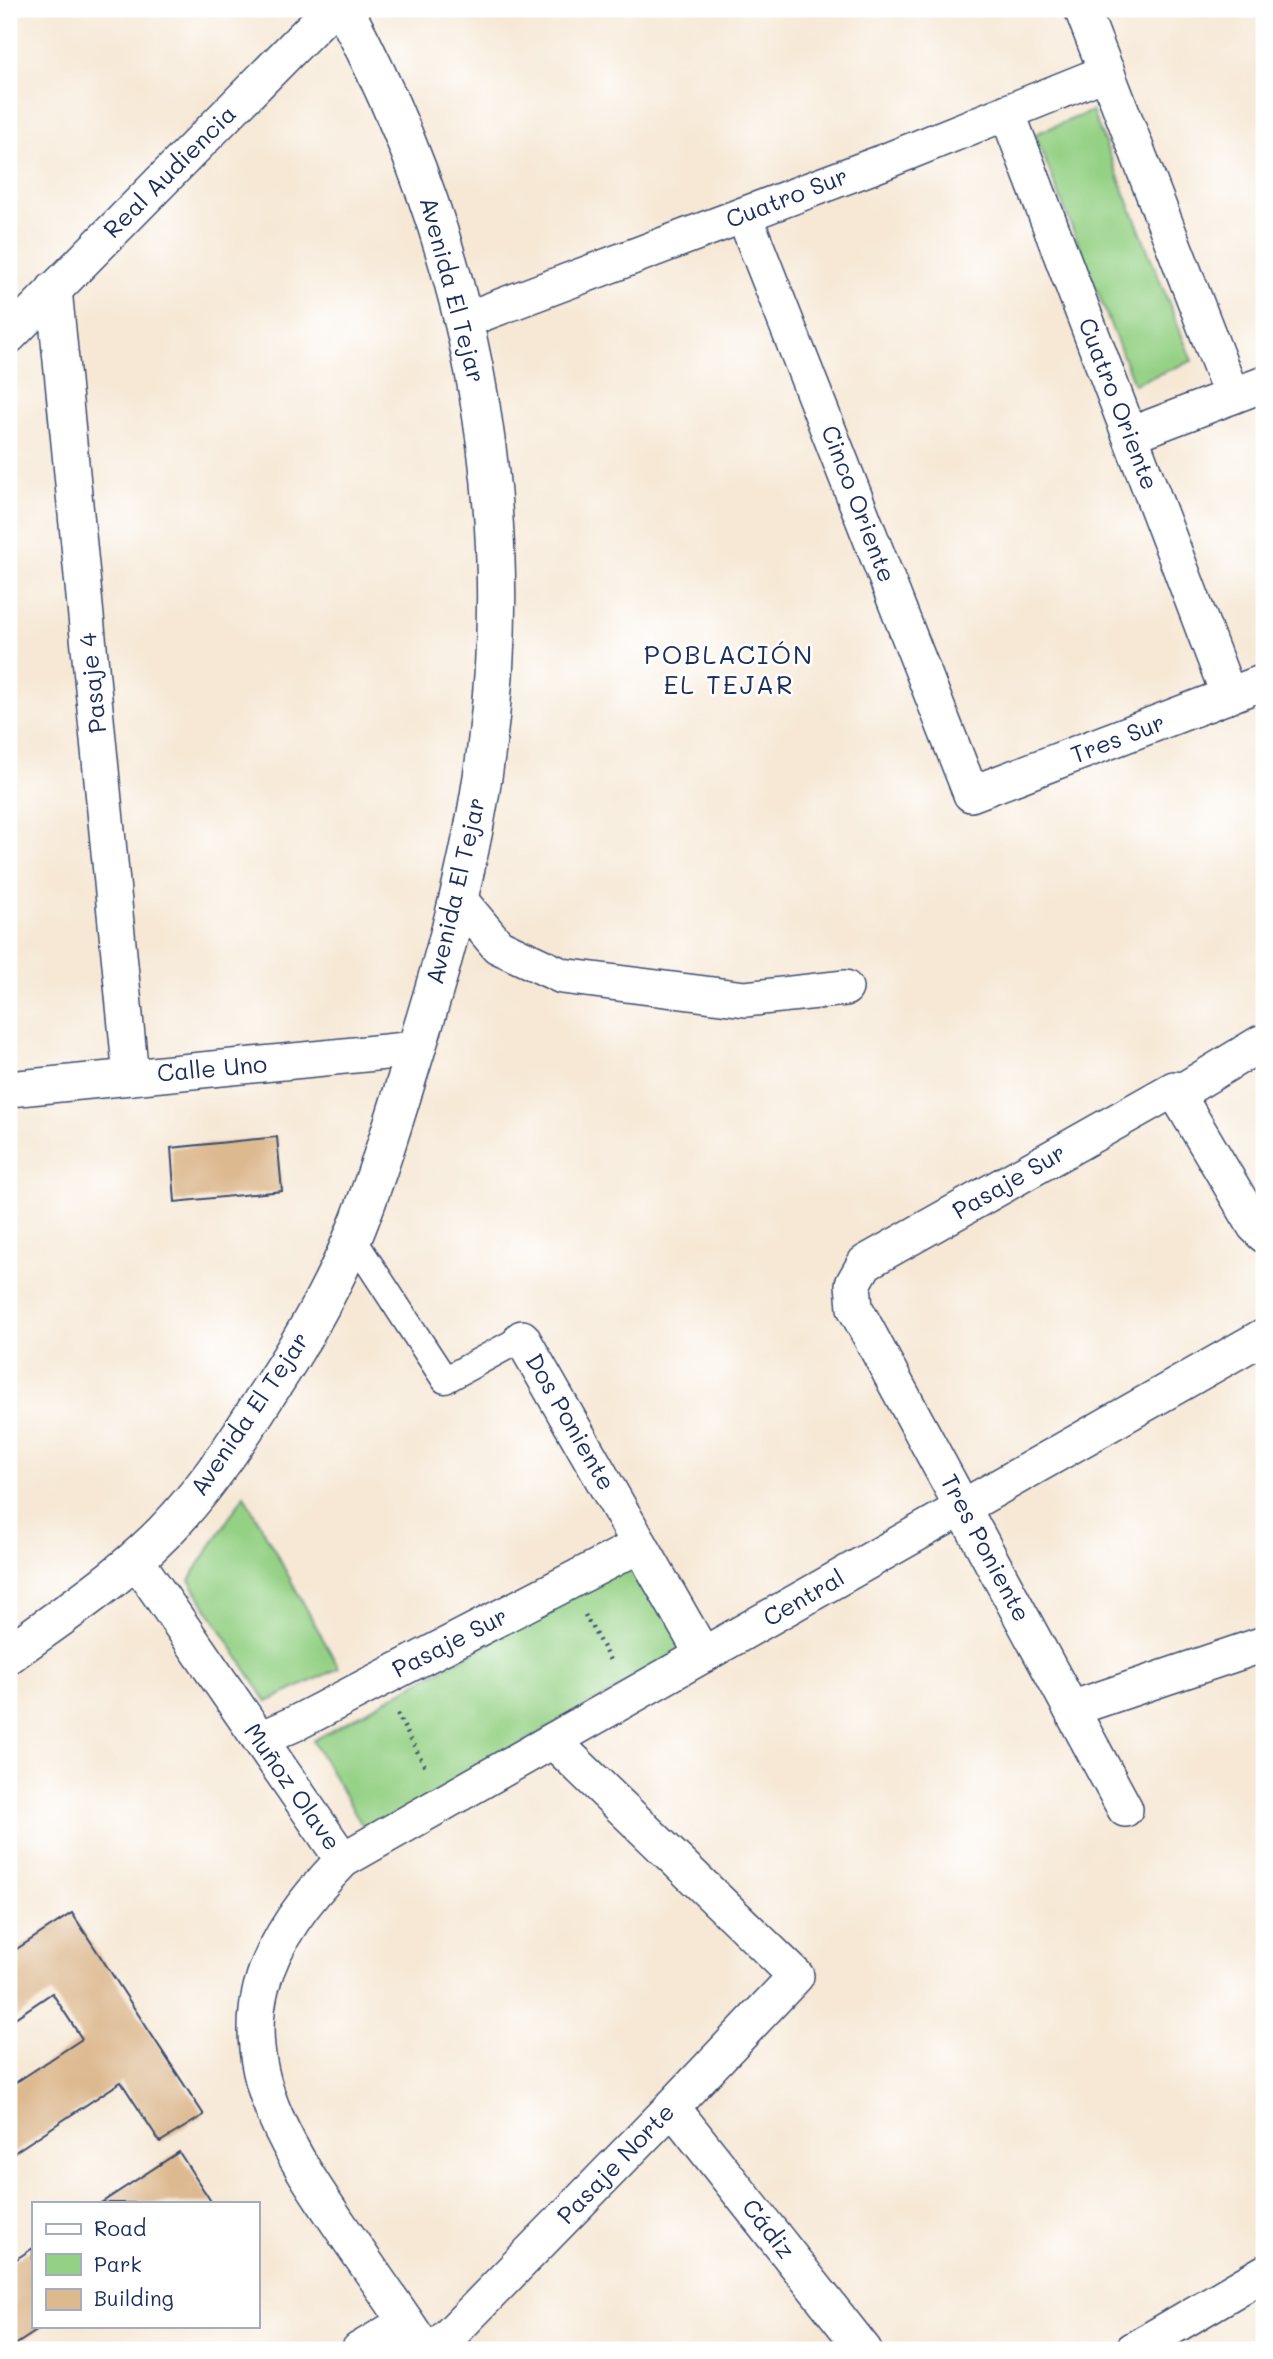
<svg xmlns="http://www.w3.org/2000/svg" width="1273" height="2359" font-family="Mali,sans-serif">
<rect width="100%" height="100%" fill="#fff"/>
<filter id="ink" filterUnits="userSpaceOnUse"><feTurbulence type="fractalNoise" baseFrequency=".0143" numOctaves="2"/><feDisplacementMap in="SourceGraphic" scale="14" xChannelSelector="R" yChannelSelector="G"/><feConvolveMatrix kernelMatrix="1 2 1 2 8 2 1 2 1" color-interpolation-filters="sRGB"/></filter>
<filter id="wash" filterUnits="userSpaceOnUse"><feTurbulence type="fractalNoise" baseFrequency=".00686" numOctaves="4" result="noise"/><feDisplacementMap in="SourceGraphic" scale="28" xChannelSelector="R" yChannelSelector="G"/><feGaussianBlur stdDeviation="1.57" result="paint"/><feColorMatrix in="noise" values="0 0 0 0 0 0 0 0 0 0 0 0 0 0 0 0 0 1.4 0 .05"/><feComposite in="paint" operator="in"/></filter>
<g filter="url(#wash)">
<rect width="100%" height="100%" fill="#f6e8d5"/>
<g fill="#95d185" stroke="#588072" stroke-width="2">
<path d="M1092 111 1192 361 1134 384 1035 134Z"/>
<path d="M244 1495 339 1668 267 1702 189 1580Z"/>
<path d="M653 1551 702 1641 366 1832 313 1741Z"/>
</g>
<g id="blocks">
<g fill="#ddb990">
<path d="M277 1137 282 1191 175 1202 171 1148Z"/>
<path d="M72 1913 204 2115 160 2142 121 2082 9 2156V2087L82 2039 52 1993 9 2022V1954Z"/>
<path d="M179 2152 212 2203H101Z"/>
<path d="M33 2248V2326H44L9 2349V2264Z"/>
</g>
</g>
</g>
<g filter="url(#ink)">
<use href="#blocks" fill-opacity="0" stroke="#3c4b70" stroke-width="2"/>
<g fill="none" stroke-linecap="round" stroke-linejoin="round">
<g stroke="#3c4b70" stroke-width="29">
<path id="pedestrian" d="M353 1239 445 1380 522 1338"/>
</g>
<g stroke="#3c4b70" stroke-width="38">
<g id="minor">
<path d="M1082 9 1232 396"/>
<path d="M1007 112 1229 696"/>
<path d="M744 215 971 794 1264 682"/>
<path d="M54 289 131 1077"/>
<path d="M465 320 881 163 1107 72"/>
<path d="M9 336 331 9"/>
<path d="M1130 435 1264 384"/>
<path d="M458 898 498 946 562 976 745 999 845 988"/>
<path d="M9 1089 416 1049"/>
<path d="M1177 1094 1261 1043"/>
<path d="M522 1338 703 1655"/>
<path d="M136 1560 343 1860"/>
<path d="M1071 1709 1264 1644"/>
<path d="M260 1739 296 1723 640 1545"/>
<path d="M1125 1809 855 1308 853 1284 865 1263 1174 1089 1255 1226 1264 1235"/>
<path d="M672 2107 864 2350"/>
<path d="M359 2350 406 2322"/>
<path d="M425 2350C400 2312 373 2274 347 2236 298 2164 238 2081 261 1988 274 1938 307 1897 343 1860L1264 1336"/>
<path d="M435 2350 672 2107 796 1976 553 1741"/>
<path d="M1133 2350 1264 2273"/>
</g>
</g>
<g stroke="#3c4b70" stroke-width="41">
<path id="tertiary" d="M9 1654C68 1611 131 1571 179 1516 212 1479 239 1438 265 1397 299 1346 330 1294 353 1237 375 1183 392 1127 409 1072 442 968 472 861 486 752 520 493 467 238 344 9"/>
</g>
<g stroke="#3c4b70" stroke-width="4.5" stroke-dasharray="2 5" stroke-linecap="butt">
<path d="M585 1615 611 1662"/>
<path d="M397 1714 426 1768"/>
</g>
<use href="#pedestrian" stroke="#fff" stroke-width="26"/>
<use href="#minor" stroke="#fff" stroke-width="35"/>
<use href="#tertiary" stroke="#fff" stroke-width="38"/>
</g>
</g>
<g text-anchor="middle" stroke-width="5" stroke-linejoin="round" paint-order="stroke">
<g font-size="24" fill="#1b2f5e" stroke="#fff">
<text transform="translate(170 172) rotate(-45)" y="8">Real Audiencia</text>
<text transform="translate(787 198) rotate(-21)" y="8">Cuatro Sur</text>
<text transform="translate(452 290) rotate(75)" y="8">Avenida El Tejar</text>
<text transform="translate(1118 404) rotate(69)" y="8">Cuatro Oriente</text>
<text transform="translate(858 504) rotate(69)" y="8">Cinco Oriente</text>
<text transform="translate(93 683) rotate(-96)" y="8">Pasaje 4</text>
<text transform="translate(1118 739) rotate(-21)" y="8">Tres Sur</text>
<text transform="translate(456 891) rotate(-77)" y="8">Avenida El Tejar</text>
<text transform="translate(212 1069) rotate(-5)" y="8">Calle Uno</text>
<text transform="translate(1009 1182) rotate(-30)" y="8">Pasaje Sur</text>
<text transform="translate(250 1414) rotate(-56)" y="8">Avenida El Tejar</text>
<text transform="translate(570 1422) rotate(60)" y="8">Dos Poniente</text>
<text transform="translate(985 1548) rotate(62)" y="8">Tres Poniente</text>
<text transform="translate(804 1598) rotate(-30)" y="8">Central</text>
<text transform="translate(450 1643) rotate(-27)" y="8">Pasaje Sur</text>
<text transform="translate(292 1787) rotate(55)" y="8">Muñoz Olave</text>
<text transform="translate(616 2164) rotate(-46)" y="8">Pasaje Norte</text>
<text transform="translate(768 2229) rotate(52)" y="8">Cádiz</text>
</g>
<g font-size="26" letter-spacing="2" fill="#1b2f5e" stroke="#fff">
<text x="729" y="664">POBLACIÓN<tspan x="729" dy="30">EL TEJAR</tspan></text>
</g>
</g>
<rect width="1273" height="2359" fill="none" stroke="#fff" stroke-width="35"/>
<rect x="32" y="2202" width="228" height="126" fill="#ffffff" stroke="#a4acbf" stroke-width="2"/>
<rect x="46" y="2224" width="35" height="10" fill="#ffffff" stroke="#a4acbf" stroke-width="2"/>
<text x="94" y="2236" font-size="21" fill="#1b2f5e">Road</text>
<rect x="46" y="2254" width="35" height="21" fill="#95d185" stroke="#a4acbf" stroke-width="2"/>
<text x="94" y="2272" font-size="21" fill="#1b2f5e">Park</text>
<rect x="46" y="2289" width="35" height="21" fill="#ddb990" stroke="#a4acbf" stroke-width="2"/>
<text x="94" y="2306" font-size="21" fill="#1b2f5e">Building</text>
</svg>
